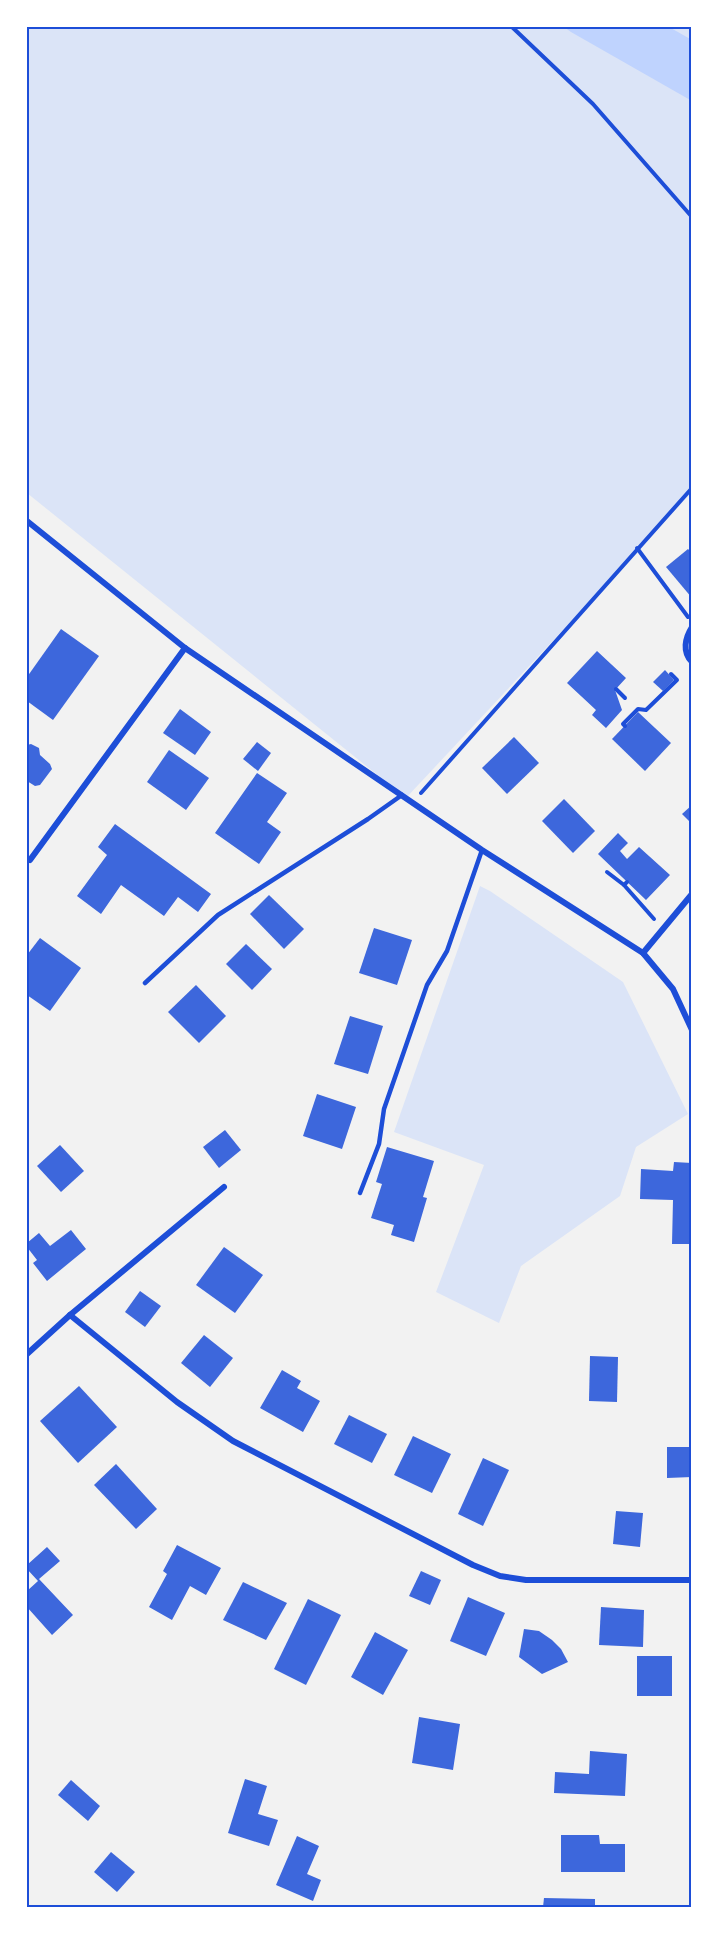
<svg xmlns="http://www.w3.org/2000/svg" width="719" height="1934" font-family="'Work Sans',sans-serif">
<rect width="100%" height="100%" fill="#f2f2f2"/>
<g fill="#dbe4f7">
<path d="M27 27H692V492L406 798 27 493Z"/>
<path d="M480 886 490 891 623 982 688 1114 636 1147 620 1196 521 1266 499 1323 436 1292 484 1165 394 1132Z"/>
</g>
<path fill="#bfd3fe" d="M564 27H669L692 40V101L571 32Z"/>
<g fill="#3d67dc">
<path d="M688 549 692 553V598L666 567Z"/>
<path d="M61 629 99 656 53 720 27 701V677Z"/>
<path d="M597 651 626 678 615 690 622 710 606 728 592 715 596 710 567 683Z"/>
<path d="M665 670 674 680 663 691 653 682Z"/>
<path d="M180 709 211 732 195 755 163 733Z"/>
<path d="M638 712 671 743 645 771 612 739Z"/>
<path d="M514 737 539 763 507 794 482 768Z"/>
<path d="M257 742 271 753 258 771 243 759Z"/>
<path d="M31 744 39 748 40 755 50 764 52 769 40 785 35 786 27 781V745Z"/>
<path d="M169 750 209 778 186 810 147 782Z"/>
<path d="M257 773 287 793 267 822 281 832 259 864 215 833Z"/>
<path d="M564 799 595 831 573 853 542 821Z"/>
<path d="M692 805V824L682 814Z"/>
<path d="M115 824 211 894 198 912 178 897 164 916 121 885 101 914 77 896 107 855 98 847Z"/>
<path d="M618 833 628 843 620 851 627 859 639 847 670 875 646 900 598 854Z"/>
<path d="M269 895 304 929 284 949 250 914Z"/>
<path d="M374 928 412 940 397 985 359 973Z"/>
<path d="M40 938 81 968 50 1011 27 995V955Z"/>
<path d="M246 944 272 969 252 990 226 964Z"/>
<path d="M196 985 226 1016 199 1043 168 1012Z"/>
<path d="M350 1016 383 1026 368 1074 334 1064Z"/>
<path d="M317 1094 356 1107 342 1149 303 1136Z"/>
<path d="M225 1130 241 1150 219 1168 203 1147Z"/>
<path d="M60 1145 84 1171 61 1192 37 1166Z"/>
<path d="M387 1147 434 1161 423 1197 427 1198 414 1242 391 1235 394 1225 371 1218 382 1184 376 1182Z"/>
<path d="M674 1162 692 1163V1244H672L673 1200 640 1199 641 1169 673 1171Z"/>
<path d="M71 1230 86 1249 47 1281 33 1263 37 1260 27 1247V1243L39 1233 50 1246Z"/>
<path d="M224 1247 263 1275 235 1313 196 1285Z"/>
<path d="M140 1291 161 1306 145 1327 125 1312Z"/>
<path d="M204 1335 233 1358 210 1387 181 1363Z"/>
<path d="M590 1356 618 1357 617 1402 589 1401Z"/>
<path d="M282 1370 301 1381 297 1388 320 1401 303 1432 260 1408Z"/>
<path d="M79 1386 117 1427 78 1463 40 1421Z"/>
<path d="M349 1415 387 1434 372 1463 334 1444Z"/>
<path d="M413 1436 451 1454 432 1493 394 1475Z"/>
<path d="M667 1447H692V1477L667 1478Z"/>
<path d="M483 1458 509 1470 483 1526 458 1514Z"/>
<path d="M116 1464 157 1509 136 1529 94 1485Z"/>
<path d="M616 1511 643 1513 640 1547 613 1544Z"/>
<path d="M177 1545 221 1568 206 1595 190 1586 172 1620 149 1607 167 1574 163 1571Z"/>
<path d="M47 1547 60 1561 39 1579 73 1615 52 1635 27 1607V1591L38 1581 27 1569V1565Z"/>
<path d="M421 1571 441 1580 430 1605 409 1596Z"/>
<path d="M243 1582 287 1603 266 1640 223 1620Z"/>
<path d="M468 1597 505 1613 486 1656 450 1641Z"/>
<path d="M308 1599 341 1615 306 1685 274 1669Z"/>
<path d="M601 1607 644 1610 643 1647 599 1645Z"/>
<path d="M524 1629 539 1631 552 1640 561 1649 568 1662 542 1674 519 1657Z"/>
<path d="M375 1632 408 1650 383 1695 351 1677Z"/>
<rect x="637" y="1656" width="35" height="40"/>
<path d="M419 1717 460 1724 453 1770 412 1763Z"/>
<path d="M590 1751 627 1754 625 1796 554 1793 555 1772 589 1774Z"/>
<path d="M245 1779 267 1786 258 1814 278 1820 269 1846 228 1833Z"/>
<path d="M71 1780 100 1806 88 1821 58 1795Z"/>
<path d="M561 1835H599L600 1844H625V1872H561Z"/>
<path d="M297 1836 319 1846 307 1874 321 1880 313 1901 276 1885Z"/>
<path d="M111 1852 135 1872 117 1892 94 1872Z"/>
<path d="M544 1898 595 1899V1907H543Z"/>
</g>
<g fill="none" stroke-linecap="round" stroke-linejoin="round">
<g stroke="#1d4ed8" stroke-width="4">
<path d="M512 27 593 104 692 217"/>
<path d="M637 548 688 617"/>
<path d="M616 689 625 698"/>
<path d="M625 726 623 724 638 709 646 710 677 680 671 674"/>
<path d="M421 793 692 488"/>
<path d="M607 872 624 885"/>
<path d="M627 882 624 885 654 919"/>
</g>
<g stroke="#1d4ed8" stroke-width="4.5">
<path d="M145 983 218 915 368 819 402 795"/>
<path d="M360 1193 379 1144 384 1109 427 985 447 951 482 850"/>
</g>
<g stroke="#1d4ed8" stroke-width="6">
<path d="M27 521 185 648 482 850 643 953 673 989 692 1030"/>
<path d="M692 627C685 638 682 652 692 662"/>
<path d="M30 860 185 648"/>
<path d="M643 953 692 894"/>
<path d="M70 1315 177 1402 233 1441 473 1565 500 1576 526 1580H692"/>
<path d="M27 1354 70 1315 224 1187"/>
</g>
</g>
<rect width="719" height="1934" fill="none" stroke="#ffffff" stroke-width="57"/>
<rect x="28" y="28" width="662" height="1878" fill="none" stroke="#1d4ed8" stroke-width="2"/>
</svg>
